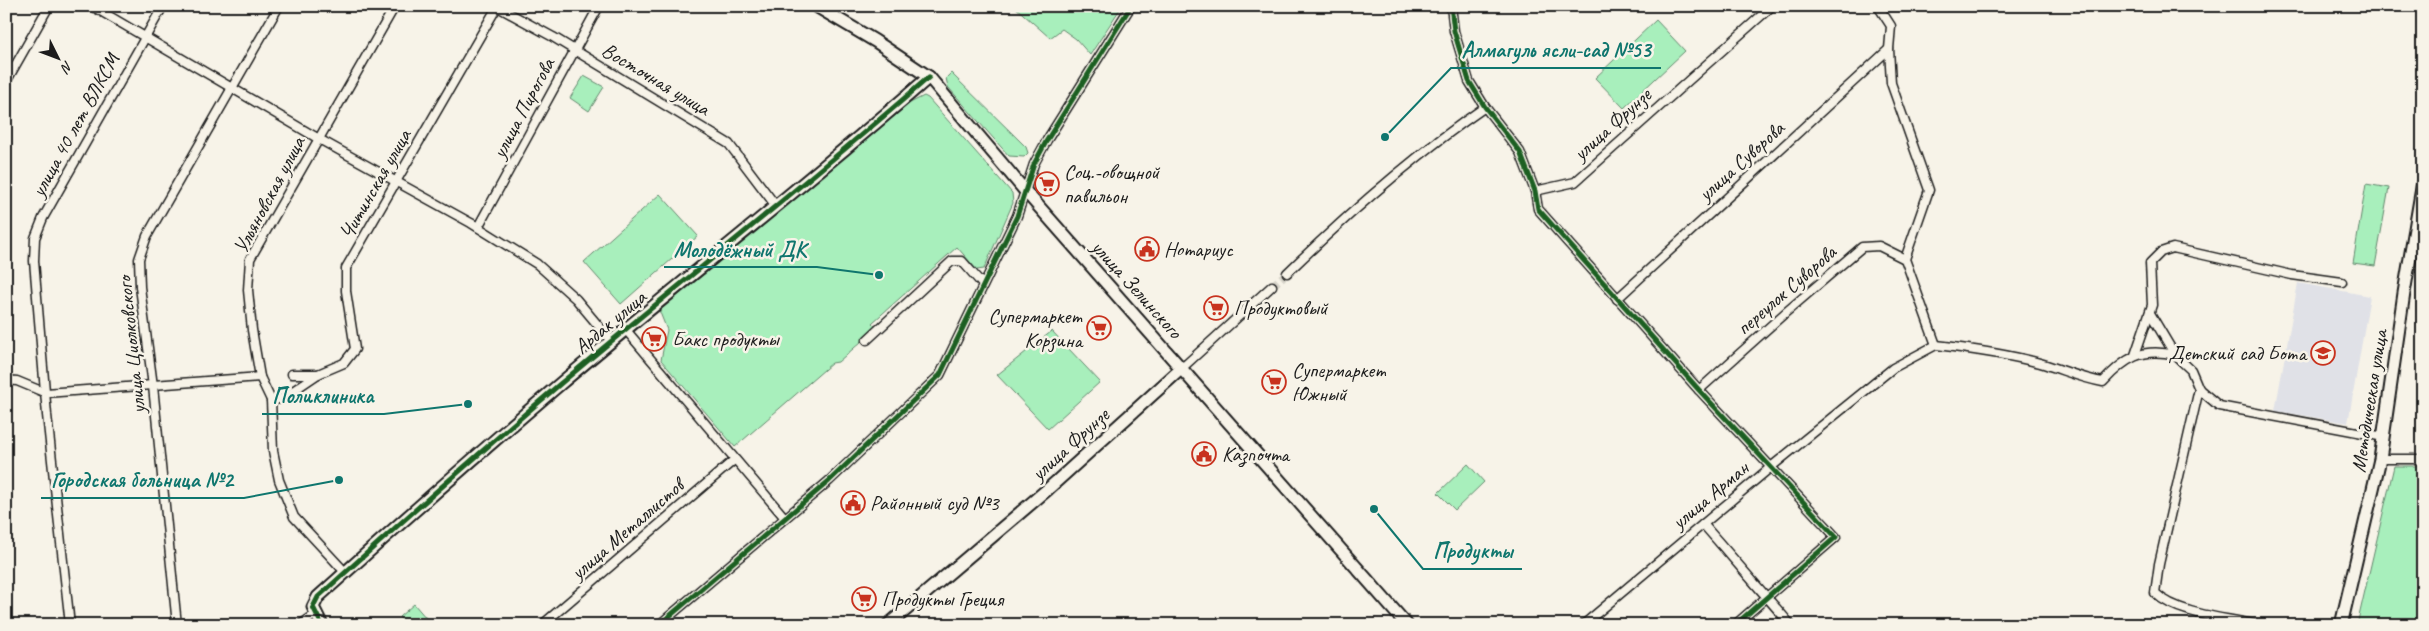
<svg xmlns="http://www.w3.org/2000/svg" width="2429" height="631" font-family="Caveat,sans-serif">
<rect width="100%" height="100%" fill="#f7f3e8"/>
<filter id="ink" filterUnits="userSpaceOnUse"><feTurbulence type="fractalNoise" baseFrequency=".02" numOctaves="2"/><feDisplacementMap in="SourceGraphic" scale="10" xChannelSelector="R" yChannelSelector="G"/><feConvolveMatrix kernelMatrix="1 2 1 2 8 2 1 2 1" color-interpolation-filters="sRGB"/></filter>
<g filter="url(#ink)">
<path fill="#e0e1e7" d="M2298 283 2370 296 2348 423 2275 411Z"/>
<g fill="#a8efbc" stroke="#62866c">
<path d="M1014 6H1122L1090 55 1076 39 1062 29 1050 38Z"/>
<path d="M1656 20 1685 51 1624 108 1595 78Z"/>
<path d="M951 73 1026 147 1028 153 1024 157 1009 156 948 87 946 78Z"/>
<path d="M584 76 604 87 589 111 570 98Z"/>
<path d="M924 96 928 98 1012 193 1013 203 984 269 977 270 957 247 872 323 877 328 838 362 832 363 735 447 661 360 667 330 659 310 910 103Z"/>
<path d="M2366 184 2389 188 2375 266 2353 263Z"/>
<path d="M660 194 698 236 621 304 584 262Z"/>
<path d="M1052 331 1100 382 1048 429 997 375Z"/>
<path d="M1468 464 1484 482 1455 510 1438 493Z"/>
<path d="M2394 466H2423V625H2357Z"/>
<path d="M414 604 432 625H406L399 617Z"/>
</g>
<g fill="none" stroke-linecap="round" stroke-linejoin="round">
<path stroke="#d6d3c9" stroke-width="8" stroke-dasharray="8 4" stroke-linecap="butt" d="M1272 286 1287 273"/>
<g stroke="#1c1c1c" stroke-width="11">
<g id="street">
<path d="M92 6 319 139 471 223 537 264 576 299 612 342"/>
<path d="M496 6 553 37 729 144 776 206"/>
<path d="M1451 6 1454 31 1469 81 1485 107 1520 152 1535 191 1538 209 1699 390 1836 537 1735 625"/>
<path d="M1878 6 1891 26 1889 49 1891 83 1929 190 1905 259 1936 345"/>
<path d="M6 82 49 6"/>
<path d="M1535 191 1575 182 1772 6"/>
<path d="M478 227 599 6"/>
<path d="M1287 273C1349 213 1415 155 1485 107"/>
<path d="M1617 299 1889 49"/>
<path d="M2150 313 2175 355 2191 370 2199 389 2219 406 2384 437"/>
<path d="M626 330 785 518"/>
<path d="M867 340 952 261H962L983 285"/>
<path d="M1936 345C1971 349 2006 354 2040 363 2061 369 2080 378 2103 382 2125 358 2142 347 2175 355"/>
<path d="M2135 355 2152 305 2150 263 2161 252 2173 248 2292 275 2342 282"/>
<path d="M1182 368 1272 286"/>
<path d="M292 374H318"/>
<path d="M6 380 17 381 46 393 260 377"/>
<path d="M2199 389 2159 564 2155 593C2178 615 2228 618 2259 625"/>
<path d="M1699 390 1785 313 1862 247 1879 246 1905 259"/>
<path d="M271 400 281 399 318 374 344 363 355 349 346 291V268L497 7"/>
<path d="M2380 459H2423"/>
<path d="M1703 524 1791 625"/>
<path d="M345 572 294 517 279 480 273 451 271 400 260 377 252 330 248 290 250 259 395 6"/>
<path d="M70 625 47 415 34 261 35 238 43 218 163 6"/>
<path d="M177 625 153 386 140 287 139 259 147 236 279 6"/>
<path d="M300 625 316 614"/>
<path d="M542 625 734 460"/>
<path d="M659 625 829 481 940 375 1017 216 1034 164 1047 140 1131 6"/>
<path d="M1583 625 1771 467 1893 368 1936 345"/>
</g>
</g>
<g stroke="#1c1c1c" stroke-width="15">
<g id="secondary">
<path d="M816 6 875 41 929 77 1026 192 1407 625"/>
<path d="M322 625 313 607 318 597C398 525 478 454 560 384 682 281 808 183 929 77"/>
<path d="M888 625 1048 489 1182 368"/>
<path d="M2341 625 2380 459 2404 293 2423 182"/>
</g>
</g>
<use href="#street" stroke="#f7f3e8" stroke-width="8"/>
<use href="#secondary" stroke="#f7f3e8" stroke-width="11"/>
<g stroke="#f7f3e8" stroke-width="8">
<g id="cycleway">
<path d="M1451 6 1454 31 1469 81 1485 107 1520 152 1535 191 1538 209 1699 390 1836 537 1735 625"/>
<path d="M322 625 313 607 318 597C398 525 478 454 560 384 682 281 808 183 929 77"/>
<path d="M659 625 829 481 940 375 1017 216 1034 164 1047 140 1131 6"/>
</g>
</g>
<use href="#cycleway" stroke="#1b5e20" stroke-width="5"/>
</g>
</g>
<defs>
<g id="supermarket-ring" transform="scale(1.25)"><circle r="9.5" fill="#f7f3e8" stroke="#c8321e" stroke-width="1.5"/><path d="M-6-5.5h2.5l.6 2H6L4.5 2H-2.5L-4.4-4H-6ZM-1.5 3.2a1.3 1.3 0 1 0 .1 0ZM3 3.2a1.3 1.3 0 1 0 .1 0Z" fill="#c8321e"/></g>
<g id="civic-ring" transform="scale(1.25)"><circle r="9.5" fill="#f7f3e8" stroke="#c8321e" stroke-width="1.5"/><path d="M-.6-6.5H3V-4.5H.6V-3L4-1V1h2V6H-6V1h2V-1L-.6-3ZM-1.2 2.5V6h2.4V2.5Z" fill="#c8321e"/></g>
<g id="school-ring" transform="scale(1.25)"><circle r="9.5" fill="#f7f3e8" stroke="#c8321e" stroke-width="1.5"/><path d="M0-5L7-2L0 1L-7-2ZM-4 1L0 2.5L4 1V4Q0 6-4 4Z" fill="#c8321e"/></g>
</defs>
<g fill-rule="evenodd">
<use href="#supermarket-ring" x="1047" y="184"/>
<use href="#civic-ring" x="1147" y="249"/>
<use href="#supermarket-ring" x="1216" y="308"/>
<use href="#supermarket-ring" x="1099" y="328"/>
<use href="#supermarket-ring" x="654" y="339"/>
<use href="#school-ring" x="2323" y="353"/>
<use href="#supermarket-ring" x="1274" y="382"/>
<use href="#civic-ring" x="1204" y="454"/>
<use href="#civic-ring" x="853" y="503"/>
<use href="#supermarket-ring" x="864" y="599"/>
</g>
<g text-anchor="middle" stroke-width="5" stroke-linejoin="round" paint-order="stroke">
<g font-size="21" fill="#1c1c1c" stroke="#f7f3e8">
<text transform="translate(656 79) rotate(31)" y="7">Восточная улица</text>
<text transform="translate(523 108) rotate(-62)" y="7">улица Пирогова</text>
<text transform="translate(1612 124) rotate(-42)" y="7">улица Фрунзе</text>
<text transform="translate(75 125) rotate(-61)" y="7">улица 40 лет ВЛКСМ</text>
<text transform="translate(1741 161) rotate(-42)" y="7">улица Суворова</text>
<text transform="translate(375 184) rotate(-60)" y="7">Читинская улица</text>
<text transform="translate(269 195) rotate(-62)" y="7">Ульяновская улица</text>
<text transform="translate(1137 289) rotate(48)" y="7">улица Зелинского</text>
<text transform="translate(1786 290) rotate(-41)" y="7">переулок Суворова</text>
<text transform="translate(610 322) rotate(-40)" y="7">Ардак улица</text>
<text transform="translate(131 345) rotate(-96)" y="7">улица Циолковского</text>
<text transform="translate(2369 401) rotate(-81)" y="7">Методическая улица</text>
<text transform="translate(1070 444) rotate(-42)" y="7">улица Фрунзе</text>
<text transform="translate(1710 495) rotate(-40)" y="7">улица Арман</text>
<text transform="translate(627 529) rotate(-41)" y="7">улица Металлистов</text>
</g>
<g font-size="21" fill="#1c1c1c" stroke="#f7f3e8" text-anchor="start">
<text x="1064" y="179">Соц.-овощной<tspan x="1064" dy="24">павильон</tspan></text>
<text x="1164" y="256">Нотариус</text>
<text x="1234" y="315">Продуктовый</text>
<text x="1082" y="323" text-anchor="end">Супермаркет<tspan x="1082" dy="24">Корзина</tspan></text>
<text x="672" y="346">Бакс продукты</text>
<text x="2306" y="360" text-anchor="end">Детский сад Бота</text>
<text x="1292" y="377">Супермаркет<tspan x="1292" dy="24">Южный</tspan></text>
<text x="1222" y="461">Казпочта</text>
<text x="870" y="510">Районный суд №3</text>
<text x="882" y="606">Продукты Греция</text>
</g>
</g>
<path fill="none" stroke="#0f766e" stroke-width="2" d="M1385 137L1451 68H1661M879 275L817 267H664M468 404L384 414H262M339 480L244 498H41M1374 509L1423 569H1522"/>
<g fill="#0f766e" stroke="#f7f3e8" stroke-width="2">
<circle cx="1385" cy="137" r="5"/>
<circle cx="879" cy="275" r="5"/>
<circle cx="468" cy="404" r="5"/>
<circle cx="339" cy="480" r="5"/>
<circle cx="1374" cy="509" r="5"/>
</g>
<g font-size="22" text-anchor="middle" font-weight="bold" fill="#0f766e" stroke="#f7f3e8" stroke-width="5" stroke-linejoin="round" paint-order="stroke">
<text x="1556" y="57">Алмагуль ясли-сад №53</text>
<text x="740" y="257">Молодёжный ДК</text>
<text x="323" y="403">Поликлиника</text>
<text x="142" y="487">Городская больница №2</text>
<text x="1473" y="558">Продукты</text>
</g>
<rect width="2429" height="631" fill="none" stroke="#f7f3e8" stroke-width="25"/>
<rect x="12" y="12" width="2404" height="606" fill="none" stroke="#1c1c1c" stroke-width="2" filter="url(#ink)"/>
<g transform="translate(58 58) rotate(132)" stroke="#f7f3e8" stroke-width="4" paint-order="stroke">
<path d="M0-4L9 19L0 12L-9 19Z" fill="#1c1c1c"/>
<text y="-8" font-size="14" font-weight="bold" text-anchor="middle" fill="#1c1c1c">N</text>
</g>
</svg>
